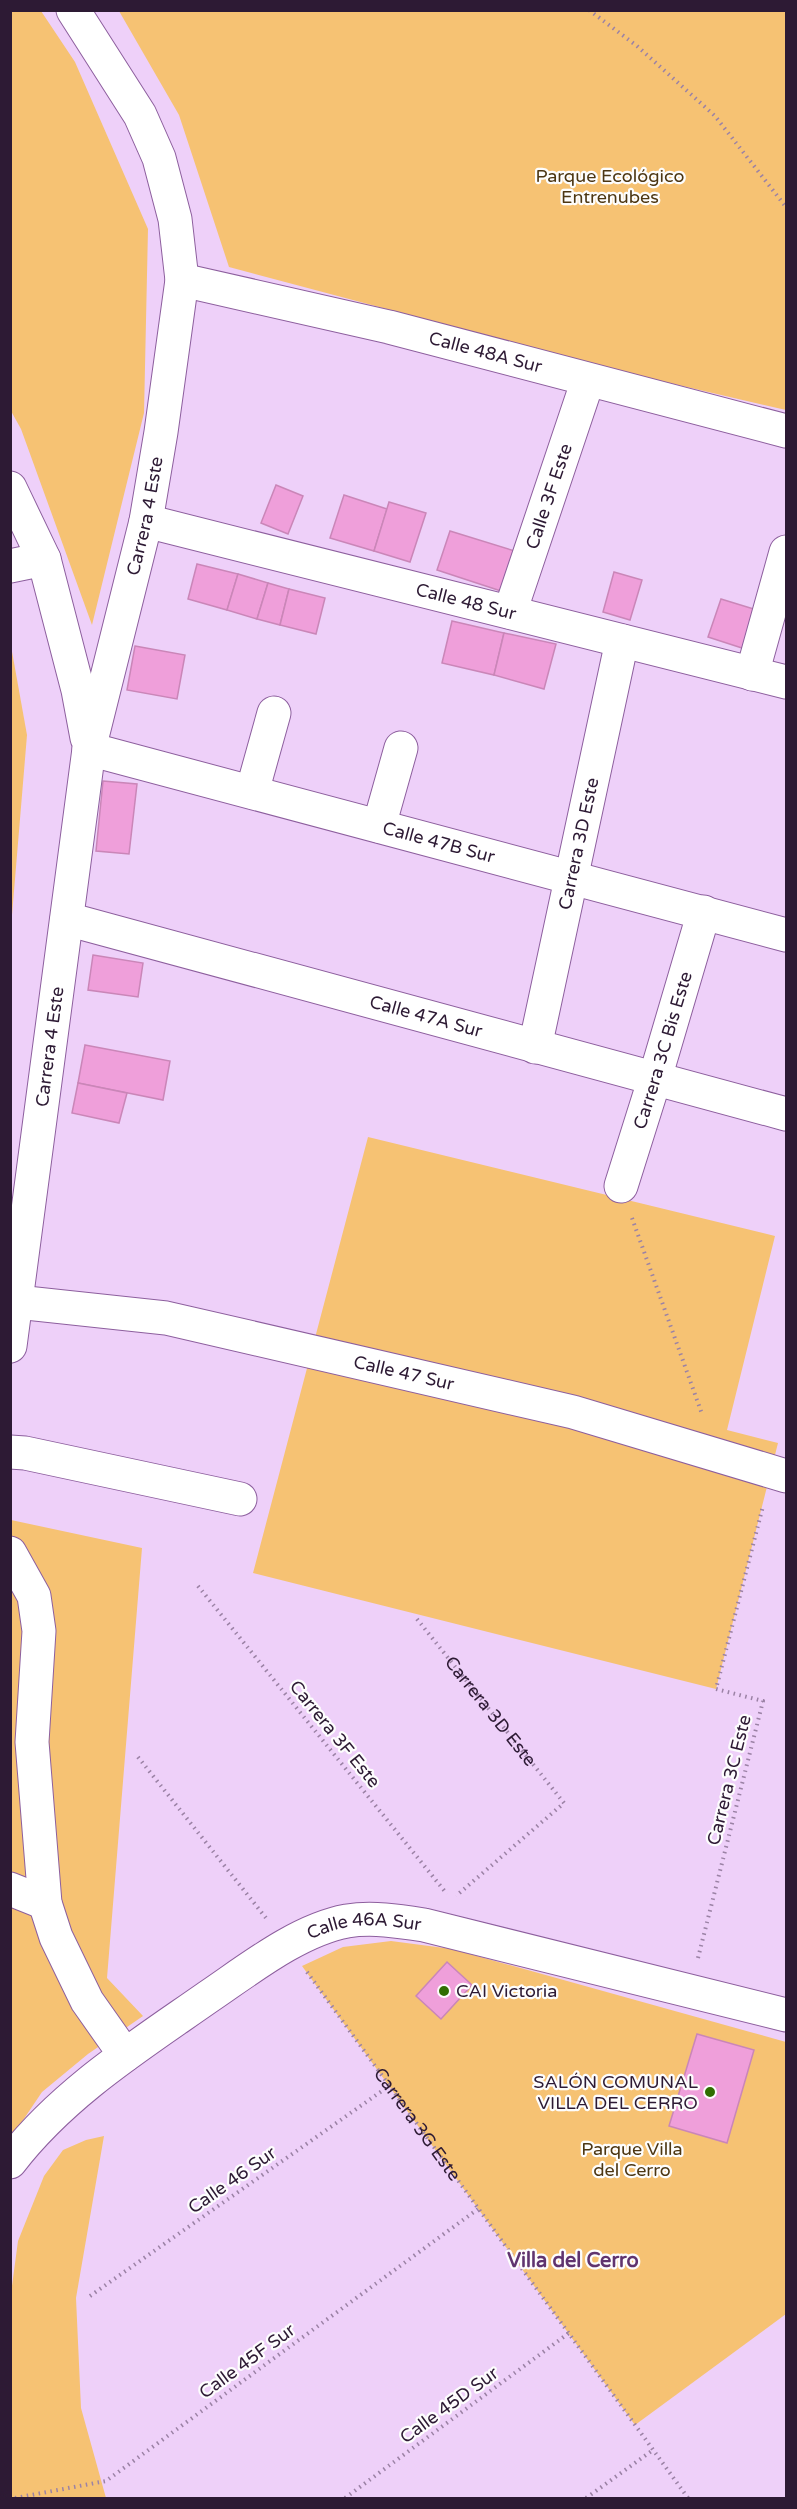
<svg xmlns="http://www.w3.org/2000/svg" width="797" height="2509" font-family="'Varela Round',sans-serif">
<rect width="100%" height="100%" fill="#eed0f9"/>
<g fill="#f6c273">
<path d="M10 11H41L75 62 148 229 144 413 92 625 21 429 11 411Z"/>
<path d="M119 11H786V410L631 374 229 267 179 115Z"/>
<path d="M11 646 27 735 11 927 10 646Z"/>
<path d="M368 1137 775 1236 727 1430 778 1443 716 1689 253 1573Z"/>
<path d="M11 1520 142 1548 107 1978 143 2016 88 2054 42 2092 11 2138Z"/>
<path d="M391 1941 452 1949 786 2042V2314L635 2425 302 1966 343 1947Z"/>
<path d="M104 2136 76 2298 81 2408 106 2498H11L10 2301 18 2241 44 2176 63 2150 86 2140Z"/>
</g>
<g fill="#ef9fda" stroke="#ca86b8" stroke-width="1.5">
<path d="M276 485 303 496 288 534 261 523Z"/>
<path d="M344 495 387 509 374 551 330 538Z"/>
<path d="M389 502 426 513 410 562 374 551Z"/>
<path d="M450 531 518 552 504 592 437 570Z"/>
<path d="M197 564 238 574 227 610 188 599Z"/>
<path d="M614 572 642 580 630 620 603 612Z"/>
<path d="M238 574 268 583 257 619 227 610Z"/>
<path d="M268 583 289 589 280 625 257 619Z"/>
<path d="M289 589 325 598 316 634 280 625Z"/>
<path d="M721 599 757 610 745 649 708 637Z"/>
<path d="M452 621 504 633 494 675 442 663Z"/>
<path d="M504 633 556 644 544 689 494 675Z"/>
<path d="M135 646 185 655 177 699 127 690Z"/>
<path d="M103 781 137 784 129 854 96 851Z"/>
<path d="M93 955 143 963 138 997 88 990Z"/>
<path d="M85 1045 170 1061 163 1100 78 1083Z"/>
<path d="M78 1083 127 1093 119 1123 72 1113Z"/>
<path d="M447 1962 472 1985 441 2019 416 1996Z"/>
<path d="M697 2034 754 2050 727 2143 669 2126Z"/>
</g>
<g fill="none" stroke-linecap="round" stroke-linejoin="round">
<g stroke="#8d5f9e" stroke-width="35">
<g id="minor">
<path id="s3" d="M182 280 389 327 786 431"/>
<path d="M10 488 44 559 78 690 87 738"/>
<path id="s4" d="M146 521 786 682"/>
<path d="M10 566 44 559"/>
<path id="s5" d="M510 612 588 380"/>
<path d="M752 674 786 552"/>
<path id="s6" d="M89 749 786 935"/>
<path d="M252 792 274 713"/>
<path d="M379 826 401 748"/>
<path id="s7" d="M67 919 786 1114"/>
<path id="s8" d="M535 1047 622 641"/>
<path id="s9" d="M621 1186 655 1078 704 912"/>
<path id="s10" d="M17 1302 166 1318 573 1412 786 1476"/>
<path id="s11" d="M10 1346 89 749 146 521 161 432 182 280 175 219 159 158 140 115 73 10"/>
<path d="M10 1452 25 1453 240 1499"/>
<path d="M10 1553 34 1596 39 1631 32 1742 45 1903 56 1937 87 2001 125 2055"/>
<path d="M10 1889 45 1903"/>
<path id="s12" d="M10 2162C63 2093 138 2046 208 1997 248 1970 298 1930 347 1921 372 1917 398 1921 424 1925L786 2015"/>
</g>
</g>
<g stroke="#9b82a5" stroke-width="4" stroke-dasharray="1.5 4.5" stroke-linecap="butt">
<path d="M589 10 637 46 715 116 786 207"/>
<path d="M632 1218 702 1414"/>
<path d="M198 1586 447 1894"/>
<path id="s1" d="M417 1619 564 1803 456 1896"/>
<path d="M138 1757 266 1918"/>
<path d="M698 1958 763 1701 716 1689 763 1506"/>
<path id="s2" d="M307 1972 688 2498"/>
<path d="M90 2296 389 2086"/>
<path d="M15 2498 106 2481 478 2209"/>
<path d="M345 2498 569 2333"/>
<path d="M586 2498 653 2450"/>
</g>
<use href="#minor" stroke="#fff" stroke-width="33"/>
</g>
<g fill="#306e01" stroke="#fdfdfd" stroke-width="2">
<circle cx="444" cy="1991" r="6"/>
<circle cx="710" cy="2092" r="6"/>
</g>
<g text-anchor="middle" stroke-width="4.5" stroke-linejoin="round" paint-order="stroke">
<g font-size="18" fill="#4c3612" stroke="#fdfdfd">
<text x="610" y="182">Parque Ecológico<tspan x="610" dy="21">Entrenubes</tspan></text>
<text x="632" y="2155">Parque Villa<tspan x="632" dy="21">del Cerro</tspan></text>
</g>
<g font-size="18" fill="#2d1a34" stroke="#fdfdfd">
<text dy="6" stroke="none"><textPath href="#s3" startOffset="312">Calle 48A Sur</textPath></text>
<text dy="6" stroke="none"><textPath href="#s5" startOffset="122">Calle 3F Este</textPath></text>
<text dy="6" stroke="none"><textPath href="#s11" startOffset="842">Carrera 4 Este</textPath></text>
<text dy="6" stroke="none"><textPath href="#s4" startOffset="330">Calle 48 Sur</textPath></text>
<text dy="6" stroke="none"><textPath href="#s6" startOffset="362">Calle 47B Sur</textPath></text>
<text dy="6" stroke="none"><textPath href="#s8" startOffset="208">Carrera 3D Este</textPath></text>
<text dy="6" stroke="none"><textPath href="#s7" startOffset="372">Calle 47A Sur</textPath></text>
<text dy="6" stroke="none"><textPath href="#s11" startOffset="302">Carrera 4 Este</textPath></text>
<text dy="6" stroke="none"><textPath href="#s9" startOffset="142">Carrera 3C Bis Este</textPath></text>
<text dy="6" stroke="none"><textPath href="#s10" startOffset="394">Calle 47 Sur</textPath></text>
<text dy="6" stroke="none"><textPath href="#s1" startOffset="118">Carrera 3D Este</textPath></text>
<text transform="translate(335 1734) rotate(51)" y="6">Carrera 3F Este</text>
<text transform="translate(729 1780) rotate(-76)" y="6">Carrera 3C Este</text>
<text dy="6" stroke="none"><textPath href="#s12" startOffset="435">Calle 46A Sur</textPath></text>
<text dy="6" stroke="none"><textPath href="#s2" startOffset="188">Carrera 3G Este</textPath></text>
<text transform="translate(232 2180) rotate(-35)" y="6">Calle 46 Sur</text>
<text transform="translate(247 2361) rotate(-36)" y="6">Calle 45F Sur</text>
<text transform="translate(449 2405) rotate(-36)" y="6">Calle 45D Sur</text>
</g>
<g font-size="18" fill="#2d1a34" stroke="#fdfdfd" text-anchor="start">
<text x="456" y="1997">CAI Victoria</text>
<text x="698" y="2088" text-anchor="end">SALÓN COMUNAL<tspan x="698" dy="21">VILLA DEL CERRO</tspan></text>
</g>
<g font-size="20" font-weight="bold" fill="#60346f" stroke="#fdfdfd">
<text x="573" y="2267">Villa del Cerro</text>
</g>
</g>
<rect width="797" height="2509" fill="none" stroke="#2d1a34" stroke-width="24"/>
</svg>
